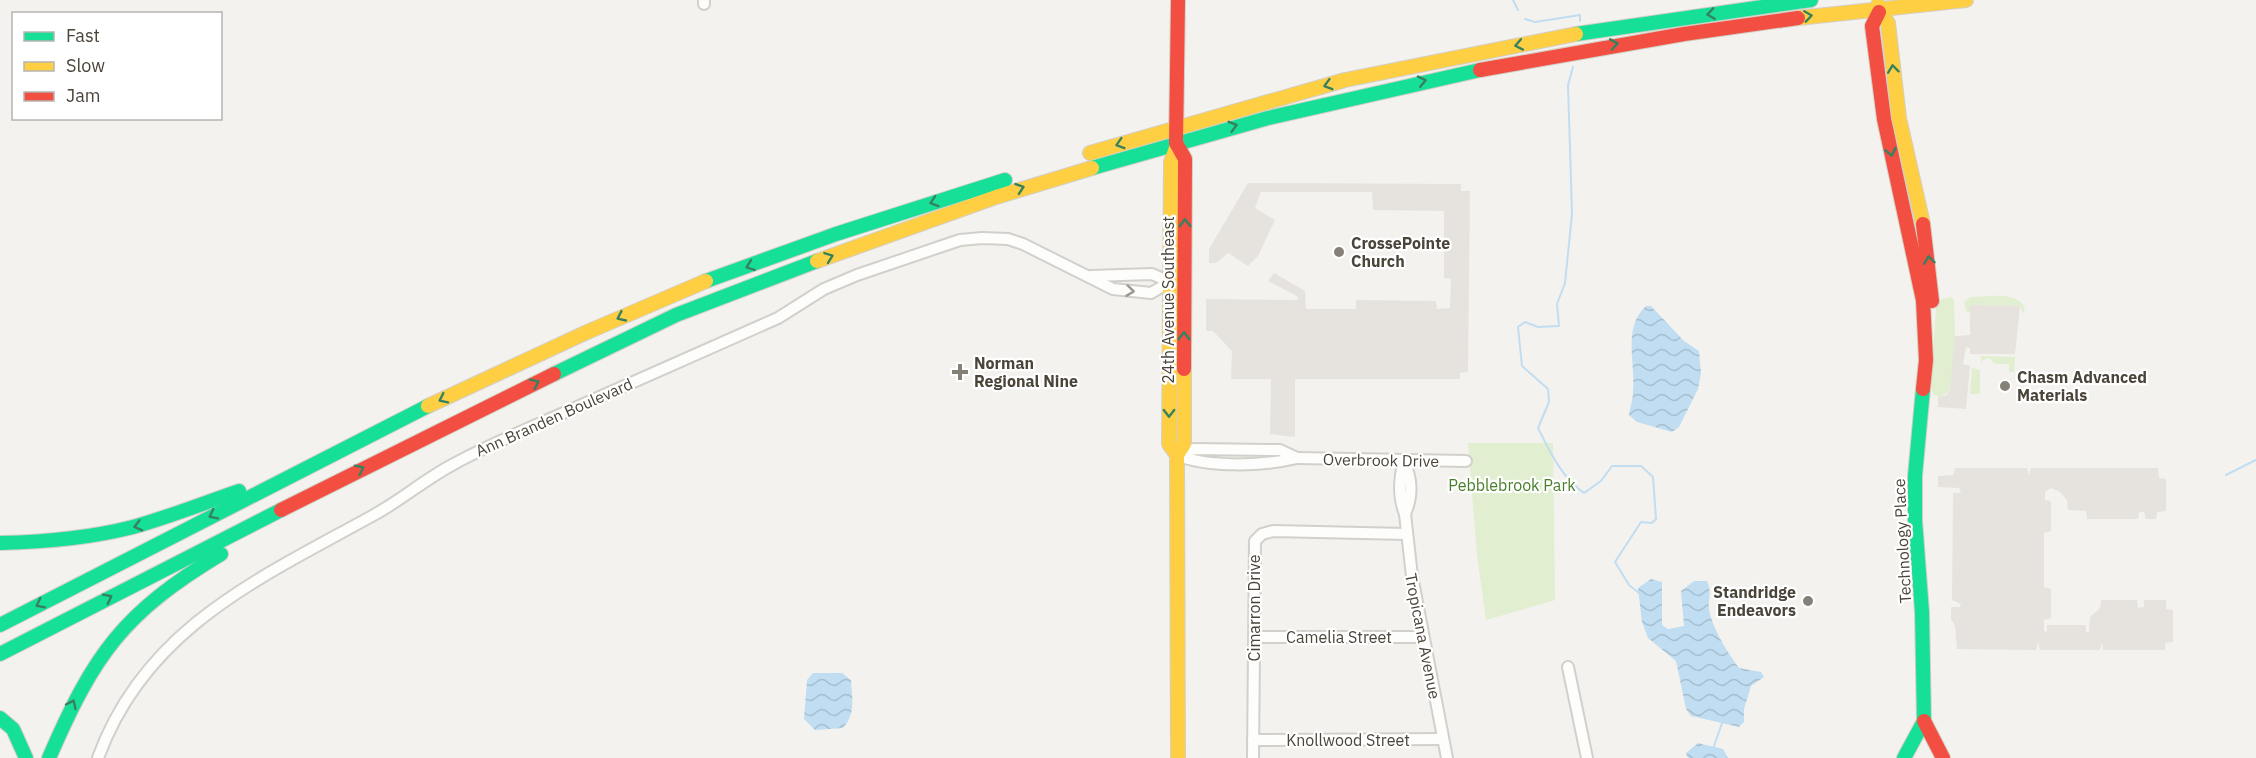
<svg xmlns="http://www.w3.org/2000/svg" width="2256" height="758" font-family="'IBM Plex Sans',sans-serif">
<defs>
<pattern id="water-waves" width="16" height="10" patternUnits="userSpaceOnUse" patternTransform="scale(1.5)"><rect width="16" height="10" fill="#c0ddf1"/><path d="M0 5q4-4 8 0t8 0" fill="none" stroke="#a6bfcf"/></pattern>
</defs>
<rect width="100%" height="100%" fill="#f4f2ee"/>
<g fill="#e1eecf">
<path d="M1951 297 1954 300C1955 331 1956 363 1949 392L1940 397 1934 395 1931 388 1936 308 1942 299Z"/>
<path d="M1971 297C1988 297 2018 290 2025 309L2023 313 2020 306 1971 305 1970 312 1967 313 1964 302Z"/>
<path d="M2016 346 2014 372H2009V364H1995L1989 358 1983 360 1981 364V356L2015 357Z"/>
<path d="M1972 368 1980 370V394H1970Z"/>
<path d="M1468 443H1553L1555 600 1486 620 1477 555Z"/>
</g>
<g fill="#e6e3df">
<path d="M1248 183 1461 184V191H1470L1468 372 1460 373V379H1295V437L1270 434 1271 379H1231L1232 351 1213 331H1206V299L1298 300 1297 296 1268 281 1274 273 1305 291 1306 309H1356V300L1436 301 1437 309 1450 308 1451 279 1444 278V211L1373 210 1372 192H1261L1255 208 1275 220 1258 256 1248 266 1228 253 1216 263H1209V249Z"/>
<path d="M1970 305 2020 306 2015 354H1970V348L1966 347 1963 364 1970 366 1966 409 1938 407V397L1947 395 1950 390 1955 336 1970 335Z"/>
<path d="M1955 468H2027L2029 475 2031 468H2158L2159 478 2166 479V511L2157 512 2156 519H2146L2144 512H2139L2138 519H2087L2086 511 2068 510 2067 500 2060 492 2051 488 2045 492V500L2051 501V531L2044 533V587L2051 589V618L2044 620V631L2047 632V625H2086V632H2089L2090 617 2100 608 2101 600H2137L2138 608 2144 607V600H2166V609L2173 610V642L2165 643V650H2103L2102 642 2100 650H2040L2038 642 2036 650 1957 649 1955 626 1951 619V607H1960L1961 604 1952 600 1953 493H1960L1961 491 1959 488 1938 487V476L1953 475Z"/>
</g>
<g fill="url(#water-waves)">
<path d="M1646 306H1651L1684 341 1699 351 1701 373 1698 389 1679 427 1672 432 1637 422 1629 415C1630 407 1633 399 1633 392 1636 363 1622 328 1646 306Z"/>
<path d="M1651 579 1662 582V625L1668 629 1684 626 1681 591 1694 581H1707C1712 591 1708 598 1709 609 1712 628 1728 653 1739 668L1761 672 1764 677 1751 686 1744 709V722L1739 727 1691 716 1686 709 1676 661 1648 638 1642 622 1638 588Z"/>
<path d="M813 673H842L851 680C852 698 856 714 843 728L815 730 804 719 807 680Z"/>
<path d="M1698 743 1723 749 1728 758H1688L1686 753Z"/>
</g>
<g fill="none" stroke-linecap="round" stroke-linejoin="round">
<g stroke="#c0ddf1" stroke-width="2">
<path d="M1513 0 1518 10"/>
<path d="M1525 19 1535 22 1580 15V21"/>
<path d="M1573 67 1568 85 1572 214 1565 283 1557 304 1559 326 1538 327 1525 322 1518 327 1522 366 1548 389 1549 402 1538 428C1550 452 1562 478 1584 493L1601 481 1612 466H1641L1653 477 1656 519 1652 523 1641 522 1615 562 1629 585 1639 593"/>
<path d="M2226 475 2256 460"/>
<path d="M1713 749 1722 723"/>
</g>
<g stroke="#d2d0cb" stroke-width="14">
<g id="street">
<path d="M704 0V4"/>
<path d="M1091 276 1152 274 1170 282"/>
<path d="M1194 449 1280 450 1297 458C1263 466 1209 468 1177 455Z"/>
<path d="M1297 458 1466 461"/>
<path d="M1404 461C1412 479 1413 495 1405 514 1398 497 1399 479 1404 461Z"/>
<path d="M1405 514 1412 576 1447 758"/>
<path d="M1254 637H1423"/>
<path d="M1568 667 1587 758"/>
<path d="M1253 740 1443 739"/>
<path d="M98 758C145 628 260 578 372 516 400 501 424 480 452 465 486 446 523 431 559 415 632 382 705 350 778 318L824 289 857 275 960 240 982 238 1008 239 1023 244 1113 289 1151 293 1170 282"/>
<path d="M1253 758 1255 541 1262 534 1273 531 1406 534"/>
</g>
</g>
<g stroke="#d3cfc5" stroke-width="16">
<g id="fast">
<path d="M1576 34 1811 0"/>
<path d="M1092 168 1268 118 1480 70"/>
<path d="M706 281 836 234 1005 180"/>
<path d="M554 374 676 315 817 261"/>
<path d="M0 543C45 542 90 538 133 527 169 517 204 503 239 491"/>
<path d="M0 625 428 406"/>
<path d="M0 654 281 510"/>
<path d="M0 718 13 729 26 758"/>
<path d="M49 758C94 654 123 613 221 554"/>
<path d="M1904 758 1924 721 1922 612 1915 520V476L1923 389"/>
</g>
</g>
<g stroke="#d3cfc5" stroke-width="16">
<g id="slow">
<path d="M1878 5 1879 12 1888 23 1899 118 1923 224"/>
<path d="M1798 18 1966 0"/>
<path d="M1177 145 1171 162 1169 444 1177 455"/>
<path d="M1090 153 1345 80 1576 34"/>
<path d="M817 261 996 197 1092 168"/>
<path d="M428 406 585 333 706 281"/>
<path d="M1178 758 1177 455 1184 444V369"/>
</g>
</g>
<g stroke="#d3cfc5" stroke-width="16">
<g id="jam">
<path d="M1178 0 1176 143 1185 159 1184 369"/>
<path d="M1879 12 1872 26 1884 119 1923 300 1926 360 1923 389"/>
<path d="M1480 70 1684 34 1798 18"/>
<path d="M1923 224 1932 301"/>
<path d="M281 510 554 374"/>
<path d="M1924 721 1943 758"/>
</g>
</g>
<use href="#street" stroke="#fdfdfc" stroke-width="10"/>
<use href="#fast" stroke="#16e098" stroke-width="14"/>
<use href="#slow" stroke="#ffcf43" stroke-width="14"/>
<use href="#jam" stroke="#f24e42" stroke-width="14"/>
</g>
<defs><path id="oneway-chevron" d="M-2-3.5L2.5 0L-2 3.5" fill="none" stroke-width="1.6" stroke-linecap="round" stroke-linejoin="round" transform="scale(1.5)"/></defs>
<g stroke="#36825f">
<use href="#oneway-chevron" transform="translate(1711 14) rotate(172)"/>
<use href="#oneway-chevron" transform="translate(1808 16) rotate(-8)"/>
<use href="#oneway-chevron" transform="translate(1614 44) rotate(-10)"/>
<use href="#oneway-chevron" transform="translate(1519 45) rotate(169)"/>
<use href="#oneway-chevron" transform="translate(1893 69) rotate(-97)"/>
<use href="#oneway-chevron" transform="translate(1422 81) rotate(-13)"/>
<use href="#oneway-chevron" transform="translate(1328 85) rotate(164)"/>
<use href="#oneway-chevron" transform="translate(1233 126) rotate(-16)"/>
<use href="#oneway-chevron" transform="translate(1120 144) rotate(163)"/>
<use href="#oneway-chevron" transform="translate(1891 152) rotate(78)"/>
<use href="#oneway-chevron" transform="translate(1020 188) rotate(-19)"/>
<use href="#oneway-chevron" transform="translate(934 202) rotate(162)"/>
<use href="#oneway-chevron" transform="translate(1185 223) rotate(-90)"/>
<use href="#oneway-chevron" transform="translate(829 257) rotate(-20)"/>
<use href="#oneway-chevron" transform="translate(1929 260) rotate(-98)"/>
<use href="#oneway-chevron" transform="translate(750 266) rotate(160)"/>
<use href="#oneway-chevron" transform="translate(621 317) rotate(155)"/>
<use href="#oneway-chevron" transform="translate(1184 336) rotate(-90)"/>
<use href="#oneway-chevron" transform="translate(535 383) rotate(-26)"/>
<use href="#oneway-chevron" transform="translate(443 399) rotate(154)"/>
<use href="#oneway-chevron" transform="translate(1169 413) rotate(90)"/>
<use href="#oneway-chevron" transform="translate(360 469) rotate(-26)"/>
<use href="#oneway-chevron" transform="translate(213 515) rotate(153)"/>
<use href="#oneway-chevron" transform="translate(138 526) rotate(165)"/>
<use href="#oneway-chevron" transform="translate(108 598) rotate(-27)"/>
<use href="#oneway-chevron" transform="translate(40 604) rotate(153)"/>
<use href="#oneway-chevron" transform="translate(72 704) rotate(-65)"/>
</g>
<use stroke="#9b9791" href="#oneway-chevron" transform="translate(1130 291) rotate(7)"/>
<g fill="#868178" stroke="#fff" stroke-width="2">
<circle cx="1339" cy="252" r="6"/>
<path d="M957 363h6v6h6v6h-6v6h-6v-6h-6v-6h6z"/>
<circle cx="2005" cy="386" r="6"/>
<circle cx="1808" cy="601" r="6"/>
</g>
<g text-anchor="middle" stroke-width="4.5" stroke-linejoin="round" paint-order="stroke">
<g font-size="16" font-weight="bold" fill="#4b4439" stroke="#fff" text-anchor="start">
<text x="1351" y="249">CrossePointe<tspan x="1351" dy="18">Church</tspan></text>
<text x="974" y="369">Norman<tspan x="974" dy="18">Regional Nine</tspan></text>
<text x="2017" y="383">Chasm Advanced<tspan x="2017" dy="18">Materials</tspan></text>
<text x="1796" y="598" text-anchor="end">Standridge<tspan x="1796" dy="18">Endeavors</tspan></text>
</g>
<g font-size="16" fill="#4b4439" stroke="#fff">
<text transform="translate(1168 300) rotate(-90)" y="6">24th Avenue Southeast</text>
<text transform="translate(554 417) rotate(-24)" y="6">Ann Branden Boulevard</text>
<text transform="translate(1381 460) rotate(1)" y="6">Overbrook Drive</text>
<text transform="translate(1902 541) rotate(-93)" y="6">Technology Place</text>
<text transform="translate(1254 608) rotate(-90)" y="6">Cimarron Drive</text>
<text transform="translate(1423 636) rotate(79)" y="6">Tropicana Avenue</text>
<text x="1339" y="643">Camelia Street</text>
<text x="1348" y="746">Knollwood Street</text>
</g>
<g font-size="16" fill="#4a7f2a" stroke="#fff">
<text x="1512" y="491">Pebblebrook Park</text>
</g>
</g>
<rect x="12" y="12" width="210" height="108" fill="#ffffff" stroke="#b7b4b0" stroke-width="1.5"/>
<rect x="24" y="32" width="30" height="9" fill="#16e098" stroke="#b7b4b0" stroke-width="1.5"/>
<text x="66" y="42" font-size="18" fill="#4b4439">Fast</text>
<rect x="24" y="62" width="30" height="9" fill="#ffcf43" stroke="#b7b4b0" stroke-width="1.5"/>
<text x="66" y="72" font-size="18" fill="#4b4439">Slow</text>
<rect x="24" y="92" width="30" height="9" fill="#f24e42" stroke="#b7b4b0" stroke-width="1.5"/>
<text x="66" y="102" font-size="18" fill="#4b4439">Jam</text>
</svg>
